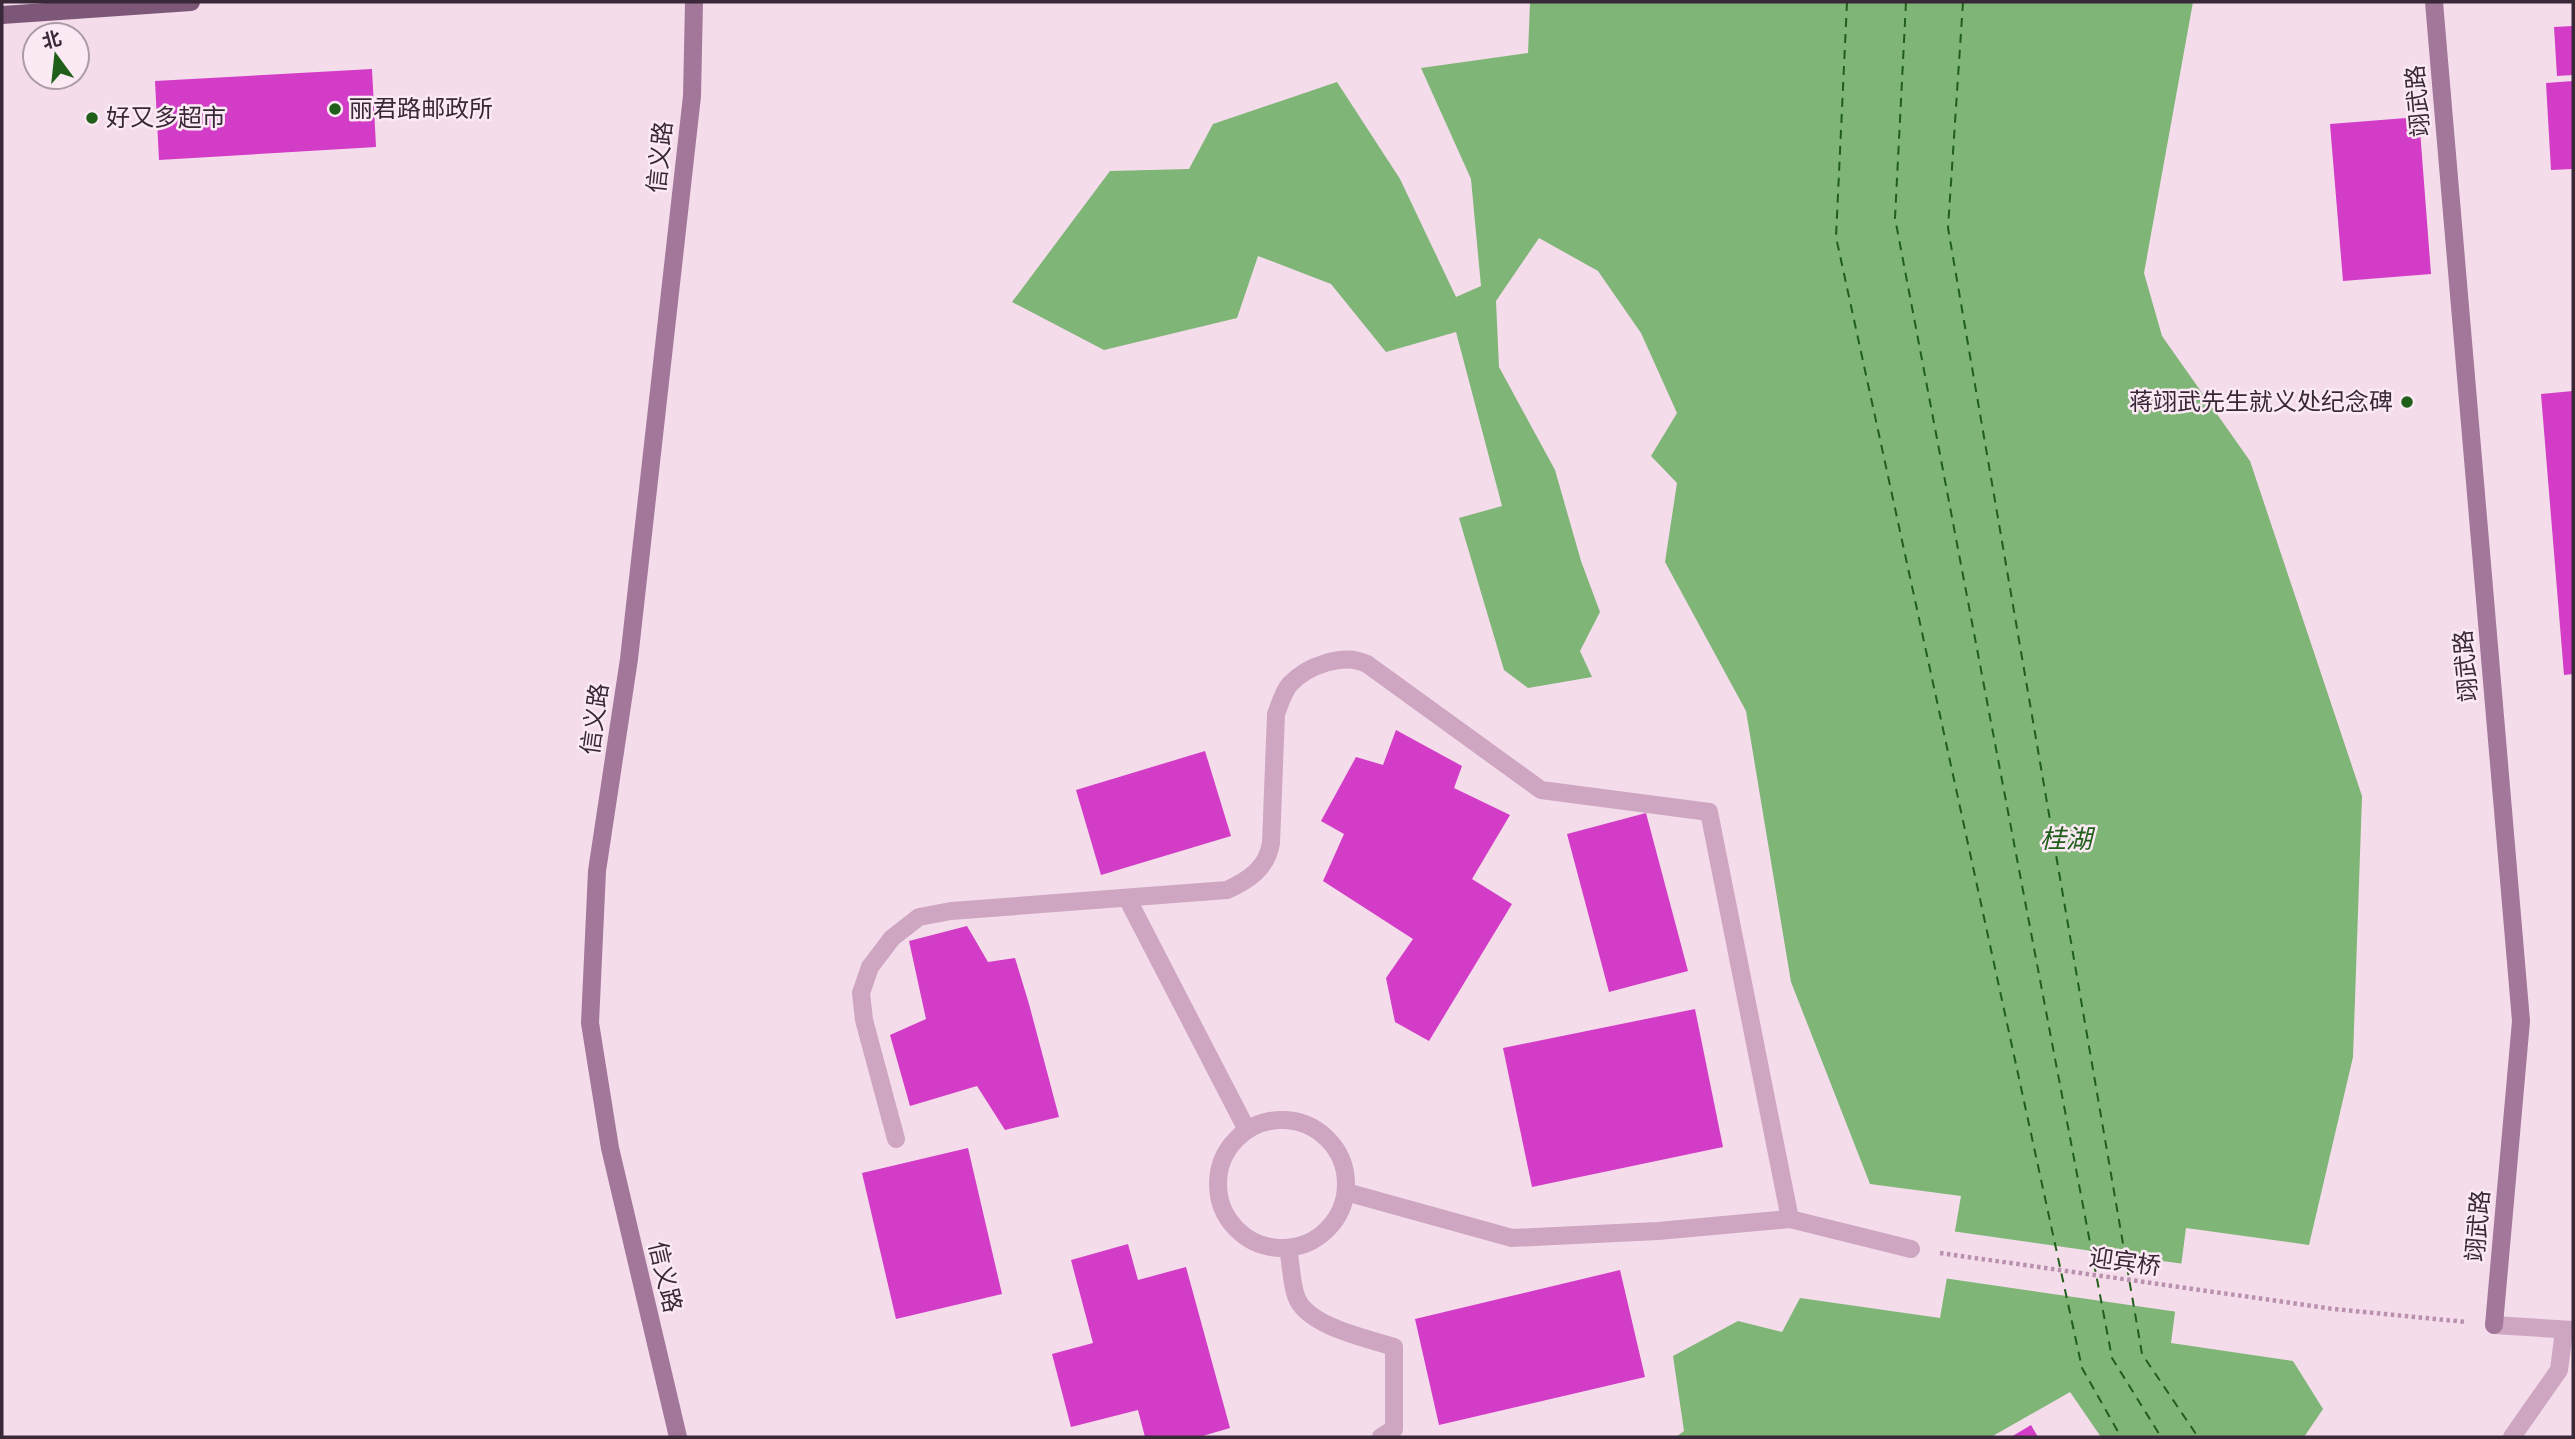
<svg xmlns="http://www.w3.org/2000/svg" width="2575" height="1439" font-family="Jost,'Noto Sans SC',sans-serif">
<rect width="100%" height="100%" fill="#f4dceb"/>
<path fill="#7fb577" d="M1530 2H2193L2144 273 2162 336 2250 461 2362 796 2353 1057 2309 1245 2186 1228 2171 1343 2293 1361 2323 1409 2304 1437H2101L2070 1392 1991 1437H1676L1684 1431 1673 1356 1738 1321 1782 1332 1800 1298 1940 1318 1961 1196 1870 1184 1791 982 1746 711 1665 562 1677 483 1651 456 1677 413 1641 333 1598 271 1539 238 1496 301 1499 367 1555 470 1581 561 1600 612 1580 651 1592 677 1528 688 1504 670 1459 518 1502 506 1456 332 1386 352 1331 284 1258 256 1237 318 1104 350 1012 302 1110 171 1189 169 1213 124 1337 82 1400 179 1456 297 1481 286 1471 179 1421 68 1528 53Z"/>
<path fill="#f4dceb" d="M1951 1231 2184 1264 2178 1312 1943 1278Z"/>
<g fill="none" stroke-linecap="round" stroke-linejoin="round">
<g stroke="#205f19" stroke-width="2" stroke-dasharray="9 7" stroke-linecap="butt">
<path d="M1847 2 1836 237 2082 1368 2121 1437"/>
<path d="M1906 2 1895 218 2112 1358 2161 1437"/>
<path d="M1963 2 1948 228 2142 1354 2198 1437"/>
</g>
</g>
<g fill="#d23cc6">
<path d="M2573 26V75L2557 76 2554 27Z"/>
<path d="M372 69 376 147 159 160 155 81Z"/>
<path d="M2573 81V169L2551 170 2546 83Z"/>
<path d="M2419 117 2431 274 2343 281 2330 124Z"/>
<path d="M2573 391V674L2564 675 2541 394Z"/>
<path d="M1396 730 1462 766 1454 788 1510 815 1472 879 1512 904 1429 1041 1395 1022 1386 978 1413 939 1323 881 1344 834 1321 821 1356 757 1383 765Z"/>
<path d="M1205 751 1231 836 1101 875 1076 790Z"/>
<path d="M1646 813 1688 971 1609 992 1567 834Z"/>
<path d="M967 926 988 962 1015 958 1029 1004 1059 1117 1005 1130 977 1086 910 1106 890 1035 926 1019 909 941Z"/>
<path d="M1695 1009 1723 1147 1532 1187 1503 1048Z"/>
<path d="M968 1148 1002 1294 896 1319 862 1173Z"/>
<path d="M1128 1244 1138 1280 1186 1267 1230 1428 1199 1437H1145L1138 1410 1071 1427 1052 1354 1093 1343 1071 1260Z"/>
<path d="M1620 1270 1645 1377 1439 1425 1415 1319Z"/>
<path d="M2031 1425 2038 1437H2011Z"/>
</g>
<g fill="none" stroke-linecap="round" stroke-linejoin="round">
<path stroke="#ba90af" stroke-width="4.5" stroke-dasharray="3.5 3.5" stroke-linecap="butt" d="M1940 1253 2334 1309 2466 1322"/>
<g stroke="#cea6c2" stroke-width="18">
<path d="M1127 898 1247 1130"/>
<circle cx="1282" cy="1184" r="64"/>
<path d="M896 1139 864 1020 861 993 870 967 892 938 919 917 951 911 1227 890C1249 880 1267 868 1271 843L1276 714C1280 704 1283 692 1290 684 1307 666 1344 652 1367 664L1541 790 1709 812 1790 1219 1911 1249"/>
<path d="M1346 1192 1512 1238 1658 1231 1790 1219"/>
<path d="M1288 1248C1291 1263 1291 1281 1296 1296 1306 1326 1366 1338 1394 1347V1429L1381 1437"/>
</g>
<g stroke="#cea6c2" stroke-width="18">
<path d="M2494 1325 2573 1330"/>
<path d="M2512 1437 2559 1370 2564 1330"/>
</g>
<g stroke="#a2779a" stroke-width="18">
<path d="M2434 2 2521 1021 2494 1325"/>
<path d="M678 1437 610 1148 590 1023 597 871 629 659 692 96 694 2"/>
</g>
<path stroke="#7d5777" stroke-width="18" d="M2 15 191 2"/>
</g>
<g fill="#205f19" stroke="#fbe9f4" stroke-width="2.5">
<circle cx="335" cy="109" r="7"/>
<circle cx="92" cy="118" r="7"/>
<circle cx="2407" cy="402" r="7"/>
</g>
<g text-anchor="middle" stroke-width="5" stroke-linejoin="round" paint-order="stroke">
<g font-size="24" fill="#392837" stroke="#fbe9f4">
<text transform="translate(2418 101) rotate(-95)" y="8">翊武路</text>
<text transform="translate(660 157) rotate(-84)" y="8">信义路</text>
<text transform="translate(2466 666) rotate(-95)" y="8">翊武路</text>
<text transform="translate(595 719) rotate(-82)" y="8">信义路</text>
<text transform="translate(2478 1226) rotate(-85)" y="8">翊武路</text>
<text transform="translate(2125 1262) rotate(8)" y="8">迎宾桥</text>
<text transform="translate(665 1277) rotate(77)" y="8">信义路</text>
</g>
<g font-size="24" fill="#392837" stroke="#fbe9f4" text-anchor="start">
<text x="349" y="117">丽君路邮政所</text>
<text x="106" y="126">好又多超市</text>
<text x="2393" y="410" text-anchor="end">蒋翊武先生就义处纪念碑</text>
</g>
<g font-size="26" font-style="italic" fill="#205f19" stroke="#fbe9f4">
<text x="2066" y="848">桂湖</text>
</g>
</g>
<rect width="2575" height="1439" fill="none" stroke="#392837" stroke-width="7"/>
<g transform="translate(56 56) rotate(345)"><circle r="33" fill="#fbe9f4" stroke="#ad9ca8" stroke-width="2"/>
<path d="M0-5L12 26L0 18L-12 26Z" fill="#205f19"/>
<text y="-10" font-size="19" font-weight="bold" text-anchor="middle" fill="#392837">北</text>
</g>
</svg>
